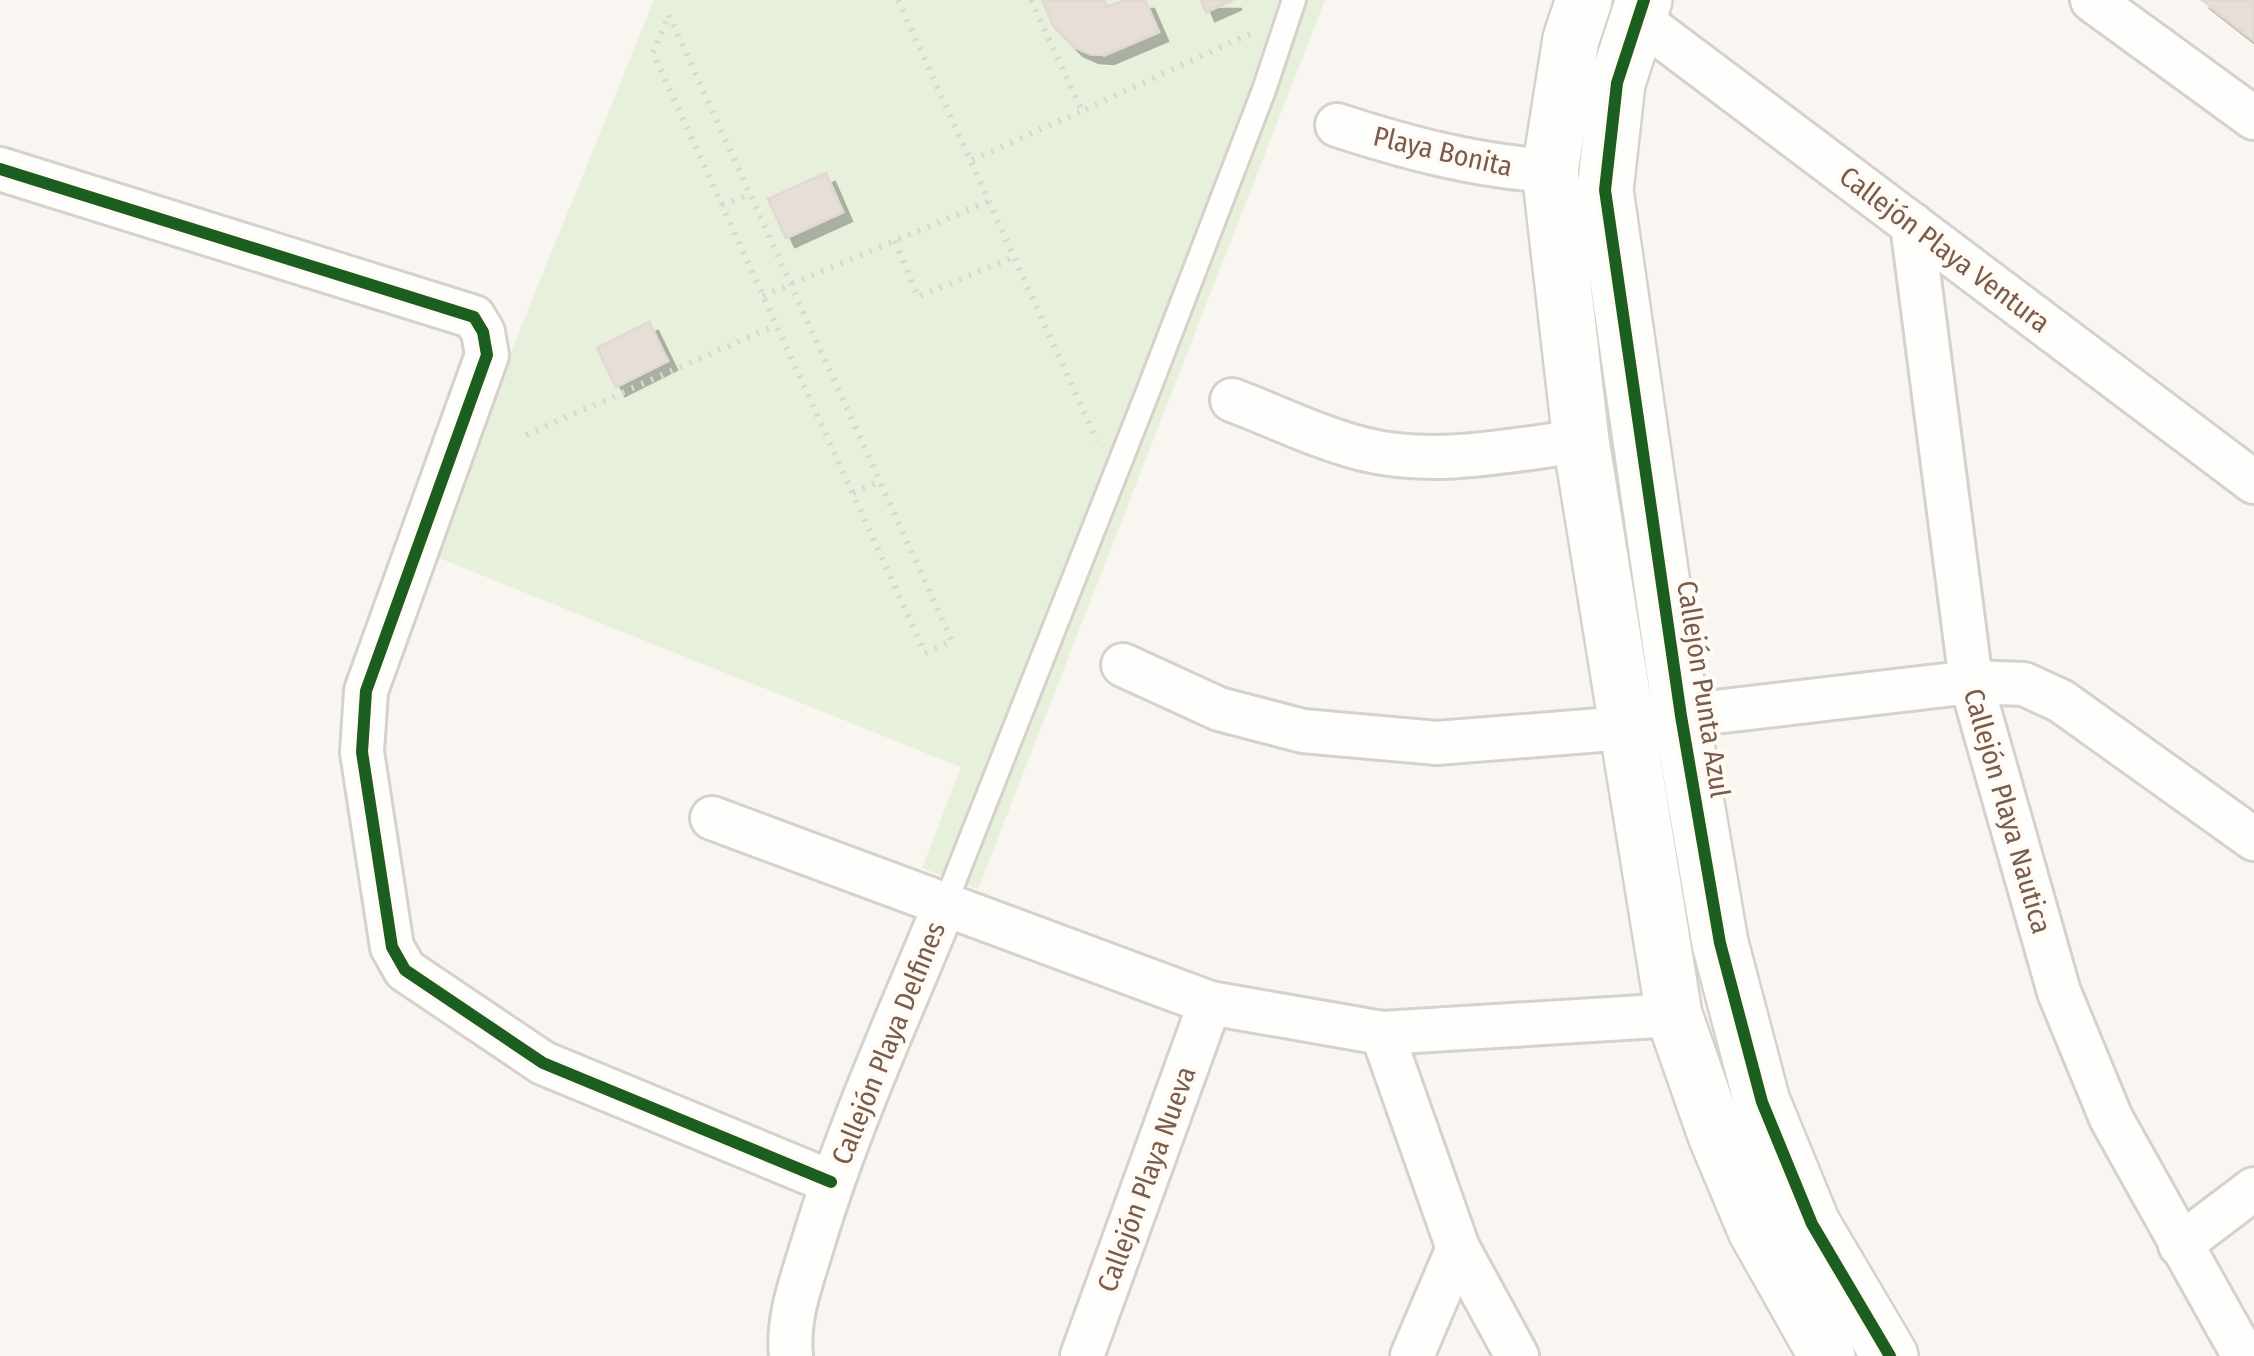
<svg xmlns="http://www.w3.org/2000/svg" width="2254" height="1356" font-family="'Fira Sans Condensed',sans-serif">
<defs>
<filter id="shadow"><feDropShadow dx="9" dy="9" stdDeviation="0" flood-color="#0004"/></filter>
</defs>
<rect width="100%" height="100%" fill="#f9f5f0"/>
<path fill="#e7f0db" d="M654 0H1325L978 889 922 868 961 767 429 554Z"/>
<g fill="#e6ded7" stroke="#e2d8d2" stroke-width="2.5" filter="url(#shadow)">
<path d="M1042 0H1104L1107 7 1125 0H1145L1159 32 1105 55 1090 54 1074 47 1054 27Z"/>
<path d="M1201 0H1233L1206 12Z"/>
<path d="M2202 0H2254V41Z"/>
<path d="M826 173 843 212 786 238 768 199Z"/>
<path d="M649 322 668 361 616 387 597 348Z"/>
</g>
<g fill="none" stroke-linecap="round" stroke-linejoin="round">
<g stroke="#d7d1cb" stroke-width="28">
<path id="service" d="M945 904 1147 394 1264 90 1294 0"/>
</g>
<g stroke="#d7d1cb" stroke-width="48">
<g id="minor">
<path d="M2092 0 2254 118"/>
<path d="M1636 17 2254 482"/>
<path d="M1337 125C1407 148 1476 166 1550 171"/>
<path d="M0 169 474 317 483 332 487 355 366 691 362 752 392 947 405 970 543 1063 831 1182"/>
<path d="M1912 224 1971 682 2059 992 2111 1118 2244 1356"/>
<path d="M1232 400C1275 416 1319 438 1363 449 1434 467 1510 450 1581 441"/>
<path d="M1123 665 1219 709 1303 731 1437 743 1600 730 1681 716 1971 682 2024 684 2061 701 2254 839"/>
<path d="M712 818 1210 1003 1382 1033 1674 1015"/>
<path d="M1382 1033 1458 1248 1517 1356"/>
<path d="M2180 1245 2254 1189"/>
<path d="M791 1356C787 1317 802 1280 813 1243 848 1127 899 1016 945 904"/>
<path d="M1082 1356 1210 1003"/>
<path d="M1412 1356 1458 1248"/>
</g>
</g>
<g stroke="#d7d1cb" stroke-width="60">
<g id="tertiary">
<path d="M1584 0 1571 39 1550 171 1581 441 1674 1015 1716 1135 1756 1230 1827 1356"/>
<path d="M1644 0 1617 83 1605 190 1681 716 1720 943 1762 1102 1812 1224 1890 1356"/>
</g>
</g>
<g stroke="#dcd5d0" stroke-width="6" stroke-dasharray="2.5 8" stroke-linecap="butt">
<path d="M898 0 1097 441"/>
<path d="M1031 0 1082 111 1251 33"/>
<path d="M669 15 952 641 925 653 653 53Z"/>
<path d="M972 160 1082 111"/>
<path d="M722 205 750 194"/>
<path d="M895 241 918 297 1014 257"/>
<path d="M763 296 989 201"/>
<path d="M526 435 776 325"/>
<path d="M853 493 880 481"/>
</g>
<use href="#service" stroke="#fefefd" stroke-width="22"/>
<use href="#minor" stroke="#fefefd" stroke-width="42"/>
<use href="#tertiary" stroke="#fefefd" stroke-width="55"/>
<g stroke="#fffaf3" stroke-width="19">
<g id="cycleway">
<path d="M1644 0 1617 83 1605 190 1681 716 1720 943 1762 1102 1812 1224 1890 1356"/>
<path d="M0 169 474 317 483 332 487 355 366 691 362 752 392 947 405 970 543 1063 831 1182"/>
</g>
</g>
<use href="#cycleway" stroke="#1b5e20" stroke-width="12"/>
</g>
<g text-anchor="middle" stroke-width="8" stroke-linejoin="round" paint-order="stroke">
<g font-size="28" fill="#7a5c4d" stroke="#fffaf3">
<text transform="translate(1443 151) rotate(13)" y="10">Playa Bonita</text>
<text transform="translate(1945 249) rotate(37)" y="10">Callejón Playa Ventura</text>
<text transform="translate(1704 689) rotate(81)" y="10">Callejón Punta Azul</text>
<text transform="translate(2008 811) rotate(74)" y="10">Callejón Playa Nautica</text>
<text transform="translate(888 1043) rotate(-68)" y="10">Callejón Playa Delfines</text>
<text transform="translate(1146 1179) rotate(-70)" y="10">Callejón Playa Nueva</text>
</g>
</g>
</svg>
